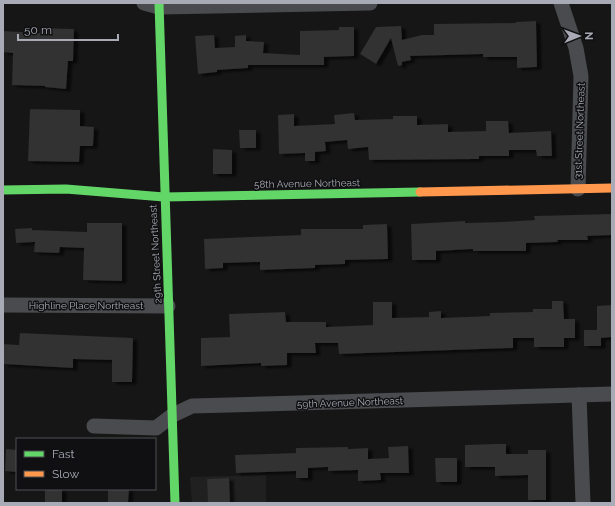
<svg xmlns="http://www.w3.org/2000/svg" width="615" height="506" font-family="Raleway,sans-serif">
<defs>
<filter id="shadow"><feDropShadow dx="4.5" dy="2.5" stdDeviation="1" flood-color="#0009"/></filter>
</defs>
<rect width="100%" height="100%" fill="#161616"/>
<path fill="#202021" d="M266 475V503H192L190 477Z"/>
<g fill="#303031" filter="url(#shadow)">
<path d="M536 21 537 67 517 68V57H483V54L410 56 411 60 402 62V65L398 66 391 38 376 64 360 54 376 27 401 26 402 40 422 35H434V24L516 23V22Z"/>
<path d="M339 27H354V56L324 57V65H248V68L217 70V72L198 74 195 36 214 35 215 48 235 47V36L246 35V41L264 42 263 53 300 55V31L339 30Z"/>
<path d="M41 28 74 29 73 61H68L66 89 45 87V86L12 85 13 53 3 52V31L40 33Z"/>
<path d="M30 109 80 110V126L94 127 93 146H80L79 162 28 161Z"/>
<path d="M354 113 355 120 393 119V116H417V125L448 124V132L486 131V121H508L509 133 551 131 552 156H537L536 150H509V156H479V159L369 160 368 147 348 149 347 140 325 142 326 151 315 152V161H305V153L279 154 278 115 294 114V126L335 124 334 115Z"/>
<path d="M239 130H256V148H240Z"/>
<path d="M213 149 232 150V174H213Z"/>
<path d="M612 214V235L587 236 588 240H557L558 242 526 243V251H473V249L436 251V260H412L411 224 465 221V223L502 222 535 220 534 216Z"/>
<path d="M87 223H122V281L83 280 84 248 60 247 59 253 34 252 35 242 16 243 15 229 32 228V230L87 232Z"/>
<path d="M387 224 388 259 345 260V264L315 265V268L260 270V262L223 263V268L205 269 204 239 301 235V229H363V225Z"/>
<path d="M552 301H563L564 319H575V338H564V347H534V338H513V348L339 354 338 343H315L316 353H287V365L261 366V363L201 366V338L230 337 229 314 285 312 286 322H326V327L373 325V302H392V318L429 317V312L441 311V318L490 316V313L533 312V309H552Z"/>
<path d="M612 305V337L601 338V346H584V330H597V306Z"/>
<path d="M20 333 133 338 132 382H112V360L73 359V368L3 364V344L19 345Z"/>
<path d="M494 444H506V454H528V450H546V500H528V475L495 476V467H465V445Z"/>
<path d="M408 446 409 473H380L381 480 358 481V470L328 471V467L308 468V478H296V471L236 473 235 455 296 453V448L348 447V449L368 448V459L389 458 388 447Z"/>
<path d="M6 449 17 450V472L5 471Z"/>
<path d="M435 458H457V482H436Z"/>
<path d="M229 478 230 503H208L207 479Z"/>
<rect x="45" y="489" width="17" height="14"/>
<path d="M108 489H129L128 503H108Z"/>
</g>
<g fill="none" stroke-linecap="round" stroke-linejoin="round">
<g stroke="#4a4b4e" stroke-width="15">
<path d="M144 3 159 7 370 3"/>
<path d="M561 3 576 48 581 76 578 189"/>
<path d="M3 305 168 306"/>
<path d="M579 395 583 503"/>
<path d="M94 426 156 428 173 415 192 406 612 394"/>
</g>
<g stroke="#63d668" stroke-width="9">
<path d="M159 3 175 503"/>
<path d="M3 190 66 189 164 197 420 192"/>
</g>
<path stroke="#ff974d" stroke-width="9" d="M420 192 612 188"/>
</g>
<g text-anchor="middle" stroke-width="3" stroke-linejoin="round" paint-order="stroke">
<g font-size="10" fill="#a8abb5" stroke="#101012">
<text transform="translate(579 131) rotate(-88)" y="4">31st Street Northeast</text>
<text transform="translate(307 183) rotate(-1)" y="4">58th Avenue Northeast</text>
<text transform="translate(155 254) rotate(-93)" y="4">29th Street Northeast</text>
<text x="86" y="309">Highline Place Northeast</text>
<text transform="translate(350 402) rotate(-2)" y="4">59th Avenue Northeast</text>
</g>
</g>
<rect width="615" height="506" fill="none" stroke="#a8abb5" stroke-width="8"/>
<rect x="16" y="438" width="140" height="52" fill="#101012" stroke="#4d4e53"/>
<rect x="24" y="451" width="20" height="6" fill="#63d668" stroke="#4d4e53"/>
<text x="52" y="458" font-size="12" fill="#a8abb5">Fast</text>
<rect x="24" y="471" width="20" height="6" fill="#ff974d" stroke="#4d4e53"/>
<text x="52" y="478" font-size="12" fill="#a8abb5">Slow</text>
<g transform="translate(579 36) rotate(89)" stroke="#101012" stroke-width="3" paint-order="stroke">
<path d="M0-3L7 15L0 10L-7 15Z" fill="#a8abb5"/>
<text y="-6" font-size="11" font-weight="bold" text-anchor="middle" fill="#a8abb5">N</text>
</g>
<path d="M18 34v6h100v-6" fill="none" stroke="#a8abb5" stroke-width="2"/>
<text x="24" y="34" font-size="12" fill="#a8abb5" stroke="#101012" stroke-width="3" paint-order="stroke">50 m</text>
</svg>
